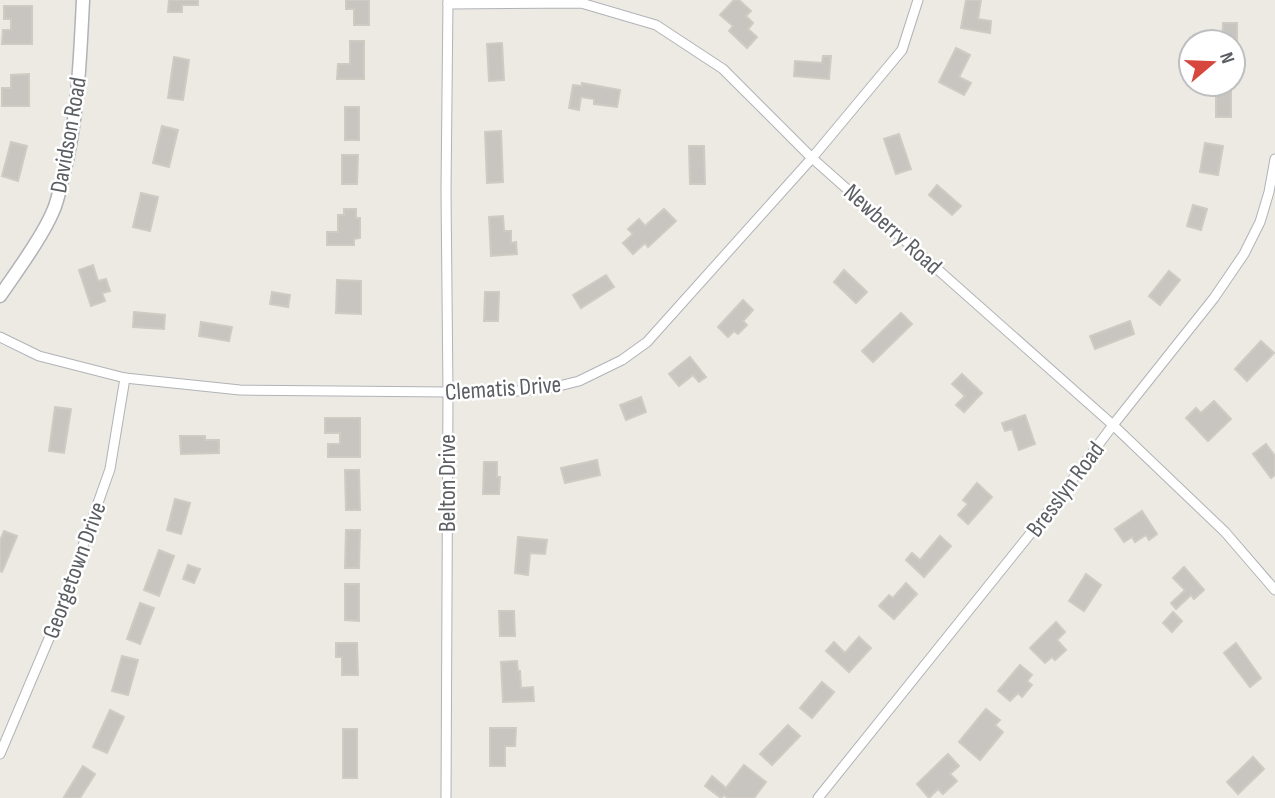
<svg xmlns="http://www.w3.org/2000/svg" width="1275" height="798" font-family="'Sofia Sans Condensed',sans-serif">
<rect width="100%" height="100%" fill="#eceae3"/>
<g fill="#c8c5c0" stroke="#d0cbc2" stroke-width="2">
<path d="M169 0H198V5H182V12H168Z"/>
<path d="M346 0H369V25H354V9H346Z"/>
<path d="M734 0H739L751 11 746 16 753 23 748 29 757 37 747 48 729 31 733 26 720 15Z"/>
<path d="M966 0H981L978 19 991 21 990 33 961 28Z"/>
<path d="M4 6H32V44H2L3 30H11V19H4Z"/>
<path d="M1223 23H1237V55H1233V42H1222Z"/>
<path d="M350 41H364V79H337L338 64H350Z"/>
<path d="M502 43 504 80 489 81 487 44Z"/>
<path d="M956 48 970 55 959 77 971 83 964 95 939 82Z"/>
<path d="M823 56H831L829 79 794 76 795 61 822 63Z"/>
<path d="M174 57 189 60 183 100 168 98Z"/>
<path d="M29 74V106H2V88H11V75Z"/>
<path d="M582 83 620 90 617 107 594 104V99L581 97 579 110 569 108 573 85 582 86Z"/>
<rect x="1216" y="84" width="15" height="33"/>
<rect x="345" y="107" width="14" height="33"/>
<path d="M162 126 178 130 169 167 153 163Z"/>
<path d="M501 131 503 182 487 183 485 132Z"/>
<path d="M899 134 911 169 896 174 884 139Z"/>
<path d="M11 142 27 146 18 181 2 176Z"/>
<path d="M1205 143 1223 146 1218 175 1200 172Z"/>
<path d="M689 146H704L705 184H690Z"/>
<path d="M342 155H358L357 184H342Z"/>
<path d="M937 185 961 206 952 215 929 195Z"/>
<path d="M141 193 158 197 150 231 133 227Z"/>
<path d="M1193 205 1207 209 1201 230 1187 226Z"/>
<path d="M344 209H356V218H360V238L354 239V245H327V232H338V215H344Z"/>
<path d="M664 209 676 221 648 247 645 243 633 254 623 243 633 234 628 229 639 219 645 226Z"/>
<path d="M503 216 504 231H511V243L516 242 517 254 491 256 489 217Z"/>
<path d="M93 265 98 281 106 279 110 291 102 293 105 301 91 306 79 270Z"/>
<path d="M844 270 867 292 856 303 834 282Z"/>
<path d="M1169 271 1180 280 1160 305 1149 296Z"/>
<path d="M606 275 614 287 581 308 573 295Z"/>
<path d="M337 280 361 281V314L336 313Z"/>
<path d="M272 292 290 295 288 307 270 304Z"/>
<path d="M485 292H499L498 321H484Z"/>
<path d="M743 300 753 310 743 321 747 325 738 334 734 331 728 337 718 327Z"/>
<path d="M134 312 165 315 164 329 133 327Z"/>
<path d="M901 313 912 324 873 362 862 351Z"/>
<path d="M1130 321 1134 334 1095 349 1090 336Z"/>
<path d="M201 322 232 327 229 341 199 336Z"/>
<path d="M1261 341 1274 353 1247 381 1235 369Z"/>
<path d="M690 357 706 377 699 382 693 375 679 386 669 374Z"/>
<path d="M962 374 982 393 964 412 956 405 965 396 952 384Z"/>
<path d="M641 397 646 412 626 420 620 405Z"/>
<path d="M1214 401 1231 419 1208 441 1186 418 1196 408 1201 413Z"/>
<path d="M55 407 71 409 64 453 49 451Z"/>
<path d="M1025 415 1035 444 1019 450 1012 429 1005 431 1002 423Z"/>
<path d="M325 418H360V457H328V444H340V433H325Z"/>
<path d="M180 436H205V440H219V453L181 454Z"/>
<path d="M1266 444 1275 456V475L1271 478 1253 454Z"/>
<path d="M597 460 600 475 565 483 561 468Z"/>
<path d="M484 462H497V477H500L499 494H483Z"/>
<path d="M345 470H359L360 510H346Z"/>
<path d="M977 483 992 497 968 524 958 515 968 504 963 500Z"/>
<path d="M175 499 190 503 181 534 167 530Z"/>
<path d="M1142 511 1157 534 1149 540 1146 535 1135 542 1132 537 1124 542 1115 529Z"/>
<path d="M346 530H360L359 568H345Z"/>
<path d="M4 531 17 536 2 572 0 571V541Z"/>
<path d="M940 536 951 546 924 577 906 560 912 553 920 560Z"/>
<path d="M518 537 547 540 545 554 530 553 528 575 515 573Z"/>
<path d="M159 550 174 556 159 596 144 590Z"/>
<path d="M188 565 200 569 194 583 183 579Z"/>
<path d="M1184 567 1204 590 1194 599 1191 595 1176 609 1171 603 1185 590 1173 578Z"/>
<path d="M1086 574 1101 585 1084 611 1069 601Z"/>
<path d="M906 583 917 594 894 619 879 606 889 595 893 598Z"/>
<path d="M345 584H359V621L345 620Z"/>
<path d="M140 603 154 608 140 644 127 639Z"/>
<path d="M499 611H514L515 636H500Z"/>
<path d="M1173 612 1182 621 1172 632 1163 623Z"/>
<path d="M1056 622 1065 632 1057 640 1066 650 1055 660 1052 657 1045 663 1030 648Z"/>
<path d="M859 637 871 648 849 672 826 651 834 642 845 653Z"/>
<path d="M336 643H357L358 675H342V657H336Z"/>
<path d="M1236 643 1261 678 1250 687 1224 653Z"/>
<path d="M122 656 138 660 128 695 112 691Z"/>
<path d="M517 661 518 671H520L521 688 533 687 534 701 503 702 501 662Z"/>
<path d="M1020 665 1032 675 1027 681 1032 685 1022 697 1018 693 1010 701 998 691Z"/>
<path d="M822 682 834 692 812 718 800 708Z"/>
<path d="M986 709 1000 720 995 725 1003 732 980 760 959 742Z"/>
<path d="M110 710 124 717 107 753 93 747Z"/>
<path d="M788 725 800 736 772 765 760 754Z"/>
<path d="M490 728H516L515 746H505V766H490Z"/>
<rect x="343" y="729" width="14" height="49"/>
<path d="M948 754 959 766 950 774 957 781 943 794 938 789 929 798 917 784Z"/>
<path d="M1253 757 1264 769 1238 794 1227 782Z"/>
<path d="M744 765 766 782 754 798H728L724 795 721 798 705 786 712 776 726 788Z"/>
<path d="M83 766 95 774 80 798H67L64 797Z"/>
</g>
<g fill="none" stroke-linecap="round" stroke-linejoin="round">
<g stroke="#b0b3b7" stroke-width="11">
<g id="street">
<path d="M448 4 581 3 656 25 723 69 812 158 1113 425 1225 532 1275 590"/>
<path d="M0 337 39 356 125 378 240 390 448 392 517 391 555 387 579 381 622 360 647 342 812 158 902 50 918 0"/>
<path d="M0 754 56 622 110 469 125 378"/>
<path d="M446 798 448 392 446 191 448 0"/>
<path d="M818 798 1055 503 1113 425 1214 298 1244 254 1260 222 1269 192 1275 159"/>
</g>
</g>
<g stroke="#afb2b7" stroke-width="15">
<path id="secondary" d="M0 296C17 271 43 236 54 209 58 199 60 188 63 177 78 119 80 60 83 0"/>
</g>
<use href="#street" stroke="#fff" stroke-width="9"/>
<use href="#secondary" stroke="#fff" stroke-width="12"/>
</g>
<g text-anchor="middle" stroke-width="5" stroke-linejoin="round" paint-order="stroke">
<g font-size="24" fill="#5b5e62" stroke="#fff">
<text transform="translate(68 135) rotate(-80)" y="8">Davidson Road</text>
<text transform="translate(893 229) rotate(42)" y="8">Newberry Road</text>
<text transform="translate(503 388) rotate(-4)" y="8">Clematis Drive</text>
<text transform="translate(447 483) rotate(-90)" y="8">Belton Drive</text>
<text transform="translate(1065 489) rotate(-53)" y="8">Bresslyn Road</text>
<text transform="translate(74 570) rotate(-70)" y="8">Georgetown Drive</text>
</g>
</g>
<g transform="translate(1212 63) rotate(71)"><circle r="33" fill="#ffffff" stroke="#bdbfc0" stroke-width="2"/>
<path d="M0-5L12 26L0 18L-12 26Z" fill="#d7473e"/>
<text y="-10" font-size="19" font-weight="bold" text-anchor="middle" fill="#5b5e62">N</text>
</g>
</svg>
